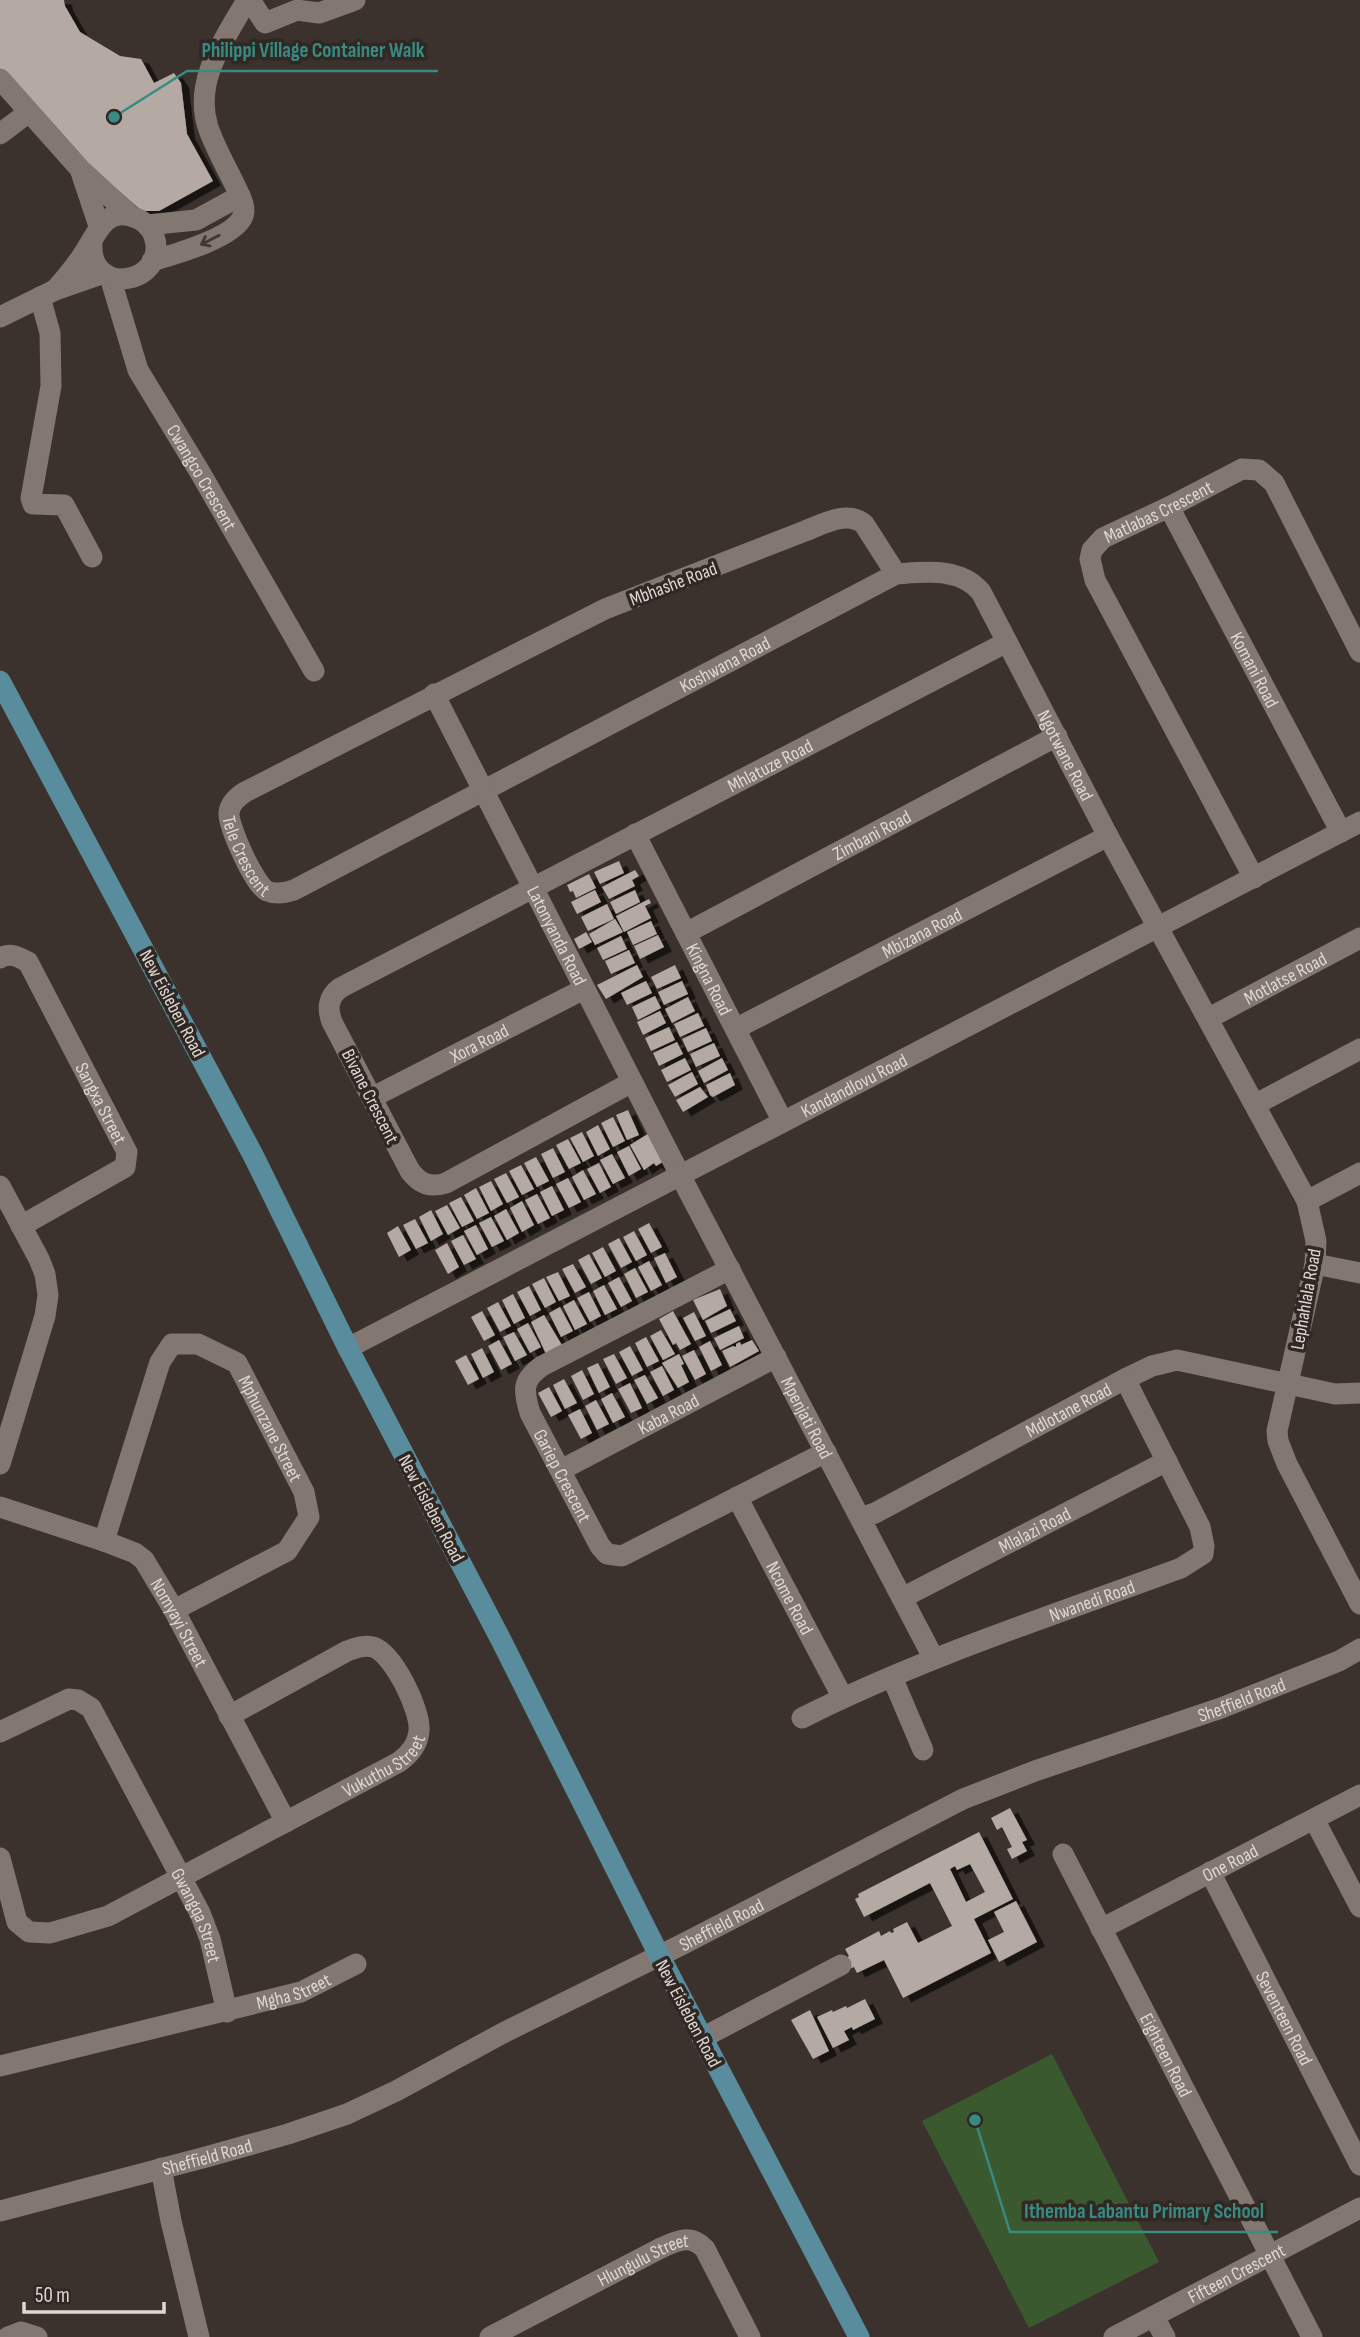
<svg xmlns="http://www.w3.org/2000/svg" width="1360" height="2337" font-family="'Sofia Sans Condensed',sans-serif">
<defs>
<filter id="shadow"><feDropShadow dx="8" dy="4.5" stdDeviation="0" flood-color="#0009"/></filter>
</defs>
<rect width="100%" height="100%" fill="#3b322d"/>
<path fill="#3a592e" d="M1052 2054 1159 2262 1029 2328 922 2121Z"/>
<g fill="#b4aaa3" fill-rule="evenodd" filter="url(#shadow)">
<path d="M0 0H64L65 6 80 32 120 56 141 59 154 83 174 73 181 83 187 134 213 181 159 211H142L85 162 0 69Z"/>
<path d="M619 861 624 873 600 884 594 872Z"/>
<path d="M635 870 639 876 632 880 635 886 609 899 602 887Z"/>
<path d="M589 874 596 888 576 898 573 891 570 892 567 885Z"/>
<path d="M595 890 601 902 577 914 571 902Z"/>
<path d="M635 890 640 902 616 914 610 902Z"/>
<path d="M649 899 651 903 645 906 651 918 624 932 616 916Z"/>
<path d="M607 904 614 919 588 931 581 917Z"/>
<path d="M615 919 623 932 595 945 589 934Z"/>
<path d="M651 921 657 934 633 945 627 932Z"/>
<path d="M586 932 592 942 579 949 574 939Z"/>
<path d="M658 935 664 947 640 959 634 946Z"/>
<path d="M621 936 627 949 603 960 597 948Z"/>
<path d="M629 950 635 963 611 974 605 961Z"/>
<path d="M637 965 643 977 606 999 597 985Z"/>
<path d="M675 965 681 978 657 989 651 977Z"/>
<path d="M646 981 652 993 627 1005 621 993Z"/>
<path d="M682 981 688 994 664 1005 658 992Z"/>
<path d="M655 996 661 1008 638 1020 632 1007Z"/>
<path d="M688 997 695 1011 672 1023 665 1009Z"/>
<path d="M660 1011 666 1023 643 1035 637 1022Z"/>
<path d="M698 1013 704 1026 680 1037 674 1024Z"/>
<path d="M669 1027 675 1040 651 1051 645 1038Z"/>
<path d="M706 1028 712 1041 688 1052 682 1039Z"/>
<path d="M677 1042 683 1054 659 1066 653 1053Z"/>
<path d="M714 1043 720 1056 696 1067 690 1054Z"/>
<path d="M685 1058 691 1070 667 1082 661 1070Z"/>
<path d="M722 1058 728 1070 704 1083 698 1071Z"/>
<path d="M692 1072 698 1084 675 1097 668 1085Z"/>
<path d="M730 1073 735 1085 713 1097 710 1095 706 1085Z"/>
<path d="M700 1087 708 1097 683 1112 676 1100Z"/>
<path d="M628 1110 639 1135 627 1140 616 1115Z"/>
<path d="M613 1117 625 1141 613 1147 601 1123Z"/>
<path d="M598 1125 610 1149 598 1156 586 1132Z"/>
<path d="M582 1132 594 1156 583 1162 570 1138Z"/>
<path d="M651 1132 666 1160 656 1166 654 1163 644 1170 630 1145Z"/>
<path d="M568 1139 581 1163 569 1169 556 1145Z"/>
<path d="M629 1146 641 1169 629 1176 617 1152Z"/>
<path d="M553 1148 565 1172 553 1178 541 1154Z"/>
<path d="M612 1154 625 1178 613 1184 600 1160Z"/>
<path d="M536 1157 549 1181 537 1187 524 1163Z"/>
<path d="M599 1163 611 1187 600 1193 587 1169Z"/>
<path d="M521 1165 534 1189 522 1195 509 1171Z"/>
<path d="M583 1170 596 1194 584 1200 572 1177Z"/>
<path d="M506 1173 519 1197 507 1203 494 1179Z"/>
<path d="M568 1178 581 1202 569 1208 556 1184Z"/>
<path d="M491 1181 503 1204 491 1211 479 1187Z"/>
<path d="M552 1186 564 1210 552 1216 540 1192Z"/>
<path d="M476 1188 489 1213 477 1219 464 1195Z"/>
<path d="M537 1194 550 1218 538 1224 525 1200Z"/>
<path d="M461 1197 474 1221 462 1227 449 1203Z"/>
<path d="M522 1201 534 1225 522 1232 510 1208Z"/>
<path d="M447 1205 460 1228 448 1235 435 1211Z"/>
<path d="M506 1209 519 1233 507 1240 494 1216Z"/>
<path d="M431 1210 443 1234 431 1241 419 1217Z"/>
<path d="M491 1217 504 1241 492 1247 479 1223Z"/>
<path d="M415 1219 428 1243 416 1249 403 1225Z"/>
<path d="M649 1223 662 1247 651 1253 638 1229Z"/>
<path d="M476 1225 488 1249 477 1255 464 1231Z"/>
<path d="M398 1226 411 1250 399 1257 387 1233Z"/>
<path d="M634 1231 647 1255 636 1261 623 1237Z"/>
<path d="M463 1235 476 1259 464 1265 451 1241Z"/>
<path d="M619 1238 632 1262 621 1268 608 1244Z"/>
<path d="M447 1243 459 1267 448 1274 435 1250Z"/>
<path d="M603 1247 616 1271 605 1277 592 1253Z"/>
<path d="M665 1253 677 1277 666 1283 654 1258Z"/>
<path d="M589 1254 602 1278 591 1284 578 1260Z"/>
<path d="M649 1261 662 1285 651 1291 638 1267Z"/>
<path d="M573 1264 586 1287 575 1293 562 1269Z"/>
<path d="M635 1268 648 1292 636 1298 624 1274Z"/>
<path d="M558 1272 570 1296 559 1301 546 1277Z"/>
<path d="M619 1277 632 1301 621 1307 608 1283Z"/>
<path d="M544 1278 556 1302 545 1308 532 1284Z"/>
<path d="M604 1285 617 1309 605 1315 593 1291Z"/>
<path d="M529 1286 541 1310 530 1316 517 1292Z"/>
<path d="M720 1289 727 1306 703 1320 693 1300Z"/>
<path d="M589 1292 601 1316 590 1322 577 1298Z"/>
<path d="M513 1294 525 1318 514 1324 502 1300Z"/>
<path d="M574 1300 587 1324 575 1330 563 1306Z"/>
<path d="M498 1302 511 1326 500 1332 487 1308Z"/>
<path d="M560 1307 573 1331 561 1337 549 1313Z"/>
<path d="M730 1309 736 1321 711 1333 705 1321Z"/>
<path d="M482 1311 495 1335 484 1341 471 1317Z"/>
<path d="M673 1311 691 1344 680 1350 676 1343 673 1345 659 1319Z"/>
<path d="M694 1312 706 1336 695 1341 683 1318Z"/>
<path d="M544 1315 563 1347 547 1356 531 1322Z"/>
<path d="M528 1323 541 1347 530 1353 517 1329Z"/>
<path d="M739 1326 744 1338 720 1350 714 1338Z"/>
<path d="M661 1330 675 1354 663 1360 650 1336Z"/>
<path d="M514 1332 527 1355 515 1361 503 1337Z"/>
<path d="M646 1337 659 1361 647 1367 635 1343Z"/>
<path d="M499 1340 512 1364 501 1370 488 1346Z"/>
<path d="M752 1340 759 1351 730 1367 722 1351 733 1346 736 1347V1344L740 1342 741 1345Z"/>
<path d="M710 1341 722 1365 711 1371 699 1347Z"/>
<path d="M630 1346 643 1370 632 1376 619 1352Z"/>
<path d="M482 1348 494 1372 483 1378 471 1354Z"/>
<path d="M694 1350 706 1374 695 1380 682 1356Z"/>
<path d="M614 1354 627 1378 616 1384 603 1359Z"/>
<path d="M679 1354 684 1364 681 1365 689 1382 678 1388 662 1363Z"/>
<path d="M466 1355 479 1379 468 1385 455 1361Z"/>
<path d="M598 1363 610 1387 599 1393 587 1368Z"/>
<path d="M662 1366 674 1390 663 1396 650 1372Z"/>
<path d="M582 1370 594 1394 583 1400 571 1376Z"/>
<path d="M645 1375 658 1398 647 1404 634 1380Z"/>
<path d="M564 1379 577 1403 565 1409 553 1385Z"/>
<path d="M630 1383 642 1408 631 1413 618 1389Z"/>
<path d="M549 1387 562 1411 551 1417 538 1393Z"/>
<path d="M612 1393 625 1417 613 1423 601 1399Z"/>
<path d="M596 1400 609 1424 597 1430 585 1406Z"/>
<path d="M580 1409 592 1433 581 1439 568 1415Z"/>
<path d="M1010 1808 1027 1840 1022 1842 1027 1851 1012 1859 1007 1849 1012 1847 1002 1827 997 1830 991 1818Z"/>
<path d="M979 1832 1013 1899 974 1919 991 1953 903 1998 884 1960 857 1973 854 1967 849 1969 844 1959 849 1956 845 1949 879 1931 881 1936 890 1931 891 1933 894 1932 893 1929 907 1922 918 1943 952 1926 930 1883 864 1917 855 1899 859 1897 858 1894ZM970 1864 985 1892 966 1902 950 1869 955 1866 957 1870Z"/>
<path d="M1016 1901 1037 1942 999 1962 988 1940 1004 1932 994 1912Z"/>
<path d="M865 1999 875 2019 853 2030 852 2027 844 2031 849 2040 833 2048 817 2017 832 2010 833 2012 846 2006 847 2008Z"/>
<path d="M810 2010 829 2051 813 2059 791 2020Z"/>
</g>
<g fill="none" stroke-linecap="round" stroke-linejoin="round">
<g stroke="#827771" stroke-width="21">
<path d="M250 0 265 23 297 10 319 13 355 0"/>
<path d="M0 79 81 170 131 216"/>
<path d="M0 134 29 112"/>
<path d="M81 172 99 226"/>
<path d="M147 225 196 220 240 196"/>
<path d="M152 261C175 254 231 239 242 218 246 211 243 203 240 196 230 173 216 151 208 127 193 80 225 39 247 0"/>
<path id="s1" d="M110 277 138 370 201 474 314 671"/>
<path d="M55 290C65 279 74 268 82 256 96 237 104 204 136 218 144 221 151 228 154 236 170 283 88 300 92 242"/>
<path d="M40 297 50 333 51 386 31 498 33 504 64 505 92 557"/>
<path d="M0 317 55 290 104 273"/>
<path id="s2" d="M1169 507 1341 832"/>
<path id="s3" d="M896 574 864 524C847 510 823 524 805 531L605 609 245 792C237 797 230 803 229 813 228 826 255 886 267 891 276 895 285 893 294 890L896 574C926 572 960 567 981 592L1108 836 1307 1201 1316 1241 1315 1264 1277 1431 1278 1441 1287 1464 1360 1604"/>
<path id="s4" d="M434 694 680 1175 934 1659"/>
<path id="s5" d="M635 834 783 1122"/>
<path id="s6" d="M1254 878 1095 580 1090 559 1092 550 1103 538 1169 507 1242 469 1259 470 1274 483 1360 652"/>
<path id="s7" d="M686 933 1057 736"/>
<path id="s8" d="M0 958C10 952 19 957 28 962L127 1152 125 1167 21 1226"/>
<path id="s9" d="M1209 1018 1360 938"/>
<path id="s10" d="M737 1028 1108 836"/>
<path id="s11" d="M632 1082 446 1183C430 1188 420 1184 410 1171L332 1022C327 1009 328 997 340 988L1007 642"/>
<path id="s12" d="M373 1097 584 989"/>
<path d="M1256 1104 1360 1049"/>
<path d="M0 1186 39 1259 45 1274 48 1295 45 1316 0 1464"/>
<path d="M1307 1201 1360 1173"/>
<path d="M1315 1264 1360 1273"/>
<path id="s13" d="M730 1269 542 1366C522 1380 523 1390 530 1413L600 1546 607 1554 622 1556 826 1452"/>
<path id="s14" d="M348 1348 1360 822"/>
<path id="s15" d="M561 1470 776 1357"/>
<path id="s16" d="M737 1497 843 1698"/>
<path id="s17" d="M0 1507 104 1541 135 1553 144 1560 174 1610 286 1822"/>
<path id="s18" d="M861 1518 875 1513 1125 1379 1152 1366 1177 1360 1335 1394 1360 1393"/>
<path id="s19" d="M104 1541 160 1362 172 1344H198L237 1363 304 1492 309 1517 287 1551 174 1610"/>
<path id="s20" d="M902 1598 1167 1461"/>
<path d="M892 1677 923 1750"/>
<path id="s21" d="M802 1718C923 1657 1054 1615 1181 1568L1203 1554 1204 1546 1200 1527 1125 1379"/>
<path id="s22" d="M0 1732 69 1699 78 1700 91 1708 200 1913 210 1939 227 2012"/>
<path d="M1314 1819 1360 1907"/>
<path id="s23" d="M1063 1854 1312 2337"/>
<path id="s24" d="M0 1858 17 1922 29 1932 50 1933 108 1916 399 1762C410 1754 418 1745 419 1731 421 1710 393 1653 373 1647 363 1645 356 1648 347 1651L229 1716"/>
<path id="s25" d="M1210 1872 1360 2165"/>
<path id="s26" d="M1101 1929 1360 1795"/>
<path d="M702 2038 841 1965"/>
<path id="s27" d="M0 2066 301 1992 356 1964"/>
<path d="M161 2168 171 2221 199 2337"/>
<path id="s28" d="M0 2211 206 2157 288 2134 347 2114 396 2091 503 2033 683 1944 963 1799 1035 1771 1221 1708 1339 1661 1360 1649"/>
<path d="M1154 2317 1165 2337"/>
<path d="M8 2337 21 2332 37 2337"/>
<path id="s29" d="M490 2337 659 2249C676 2241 691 2233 705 2249L750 2337"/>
<path id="s30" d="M1114 2337 1360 2208"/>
</g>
<path stroke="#598d9d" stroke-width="21" d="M0 681 253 1155 348 1348 501 1640 659 1955 859 2337"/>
</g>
<defs><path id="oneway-shaft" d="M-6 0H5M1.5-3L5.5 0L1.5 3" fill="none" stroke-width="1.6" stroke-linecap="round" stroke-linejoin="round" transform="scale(1.75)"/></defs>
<use stroke="#413833" href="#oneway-shaft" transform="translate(210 240) rotate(153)"/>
<g text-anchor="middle" stroke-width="7" stroke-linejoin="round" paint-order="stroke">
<g font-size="19" fill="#ded8d5" stroke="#312823">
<text dy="7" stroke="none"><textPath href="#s1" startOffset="222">Cwangco Crescent</textPath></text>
<text dy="7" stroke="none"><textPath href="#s6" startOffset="446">Matlabas Crescent</textPath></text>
<text transform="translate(673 583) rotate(-21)" y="7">Mbhashe Road</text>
<text dy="7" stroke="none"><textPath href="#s3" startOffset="1370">Koshwana Road</textPath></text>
<text dy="7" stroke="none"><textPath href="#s2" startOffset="184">Komani Road</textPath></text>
<text dy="7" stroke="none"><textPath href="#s3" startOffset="1838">Ngotwane Road</textPath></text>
<text dy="7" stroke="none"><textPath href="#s11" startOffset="943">Mhlatuze Road</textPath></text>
<text dy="7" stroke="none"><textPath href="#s7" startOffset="210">Zimbani Road</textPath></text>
<text dy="7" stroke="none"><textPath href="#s3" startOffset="814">Tele Crescent</textPath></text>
<text dy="7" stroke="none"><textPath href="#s10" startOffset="208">Mbizana Road</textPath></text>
<text dy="7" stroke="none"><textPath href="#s4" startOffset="271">Latonyanda Road</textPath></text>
<text dy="7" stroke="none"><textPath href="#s5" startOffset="163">Kingna Road</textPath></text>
<text dy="7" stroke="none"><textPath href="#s9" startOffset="86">Motlatse Road</textPath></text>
<text transform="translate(173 1003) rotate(62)" y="7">New Eisleben Road</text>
<text dy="7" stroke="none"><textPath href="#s12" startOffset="119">Xora Road</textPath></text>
<text dy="7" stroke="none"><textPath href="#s14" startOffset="570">Kandandlovu Road</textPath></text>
<text transform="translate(371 1096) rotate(63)" y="7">Bivane Crescent</text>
<text dy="7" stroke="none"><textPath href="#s8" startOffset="189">Sangxa Street</textPath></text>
<text transform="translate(1305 1299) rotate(-80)" y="7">Lephahlala Road</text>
<text dy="7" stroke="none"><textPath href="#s18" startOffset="234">Mdlotane Road</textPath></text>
<text dy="7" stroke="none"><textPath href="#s15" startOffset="121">Kaba Road</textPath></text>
<text dy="7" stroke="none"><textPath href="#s4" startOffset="814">Mpenjati Road</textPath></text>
<text dy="7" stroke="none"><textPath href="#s19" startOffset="352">Mphunzane Street</textPath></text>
<text dy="7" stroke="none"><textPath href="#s13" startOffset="336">Gariep Crescent</textPath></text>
<text transform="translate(432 1508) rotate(62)" y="7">New Eisleben Road</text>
<text dy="7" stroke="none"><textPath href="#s20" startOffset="149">Mlalazi Road</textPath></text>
<text dy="7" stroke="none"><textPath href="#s16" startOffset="114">Ncome Road</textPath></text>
<text dy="7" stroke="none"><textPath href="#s21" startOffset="313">Nwanedi Road</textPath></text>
<text dy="7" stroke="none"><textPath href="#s17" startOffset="226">Nomyayi Street</textPath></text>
<text dy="7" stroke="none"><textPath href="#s28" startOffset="1348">Sheffield Road</textPath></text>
<text dy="7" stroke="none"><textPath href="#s24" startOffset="478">Vukuthu Street</textPath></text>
<text dy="7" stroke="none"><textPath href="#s26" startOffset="145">One Road</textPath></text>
<text dy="7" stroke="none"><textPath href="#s22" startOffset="334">Gwangqa Street</textPath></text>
<text dy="7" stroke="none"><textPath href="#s28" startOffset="780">Sheffield Road</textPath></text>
<text dy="7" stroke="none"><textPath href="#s27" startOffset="303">Mgha Street</textPath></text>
<text transform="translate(689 2013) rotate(62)" y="7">New Eisleben Road</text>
<text dy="7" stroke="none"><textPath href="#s25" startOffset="164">Seventeen Road</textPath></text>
<text dy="7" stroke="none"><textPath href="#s23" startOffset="226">Eighteen Road</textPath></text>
<text dy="7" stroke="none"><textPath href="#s28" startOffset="214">Sheffield Road</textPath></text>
<text dy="7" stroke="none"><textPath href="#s29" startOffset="172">Hlungulu Street</textPath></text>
<text dy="7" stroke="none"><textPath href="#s30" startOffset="138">Fifteen Crescent</textPath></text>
</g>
</g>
<path fill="none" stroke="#388a83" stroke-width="2.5" d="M114 117L187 71H438M975 2120L1010 2232H1278"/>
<g fill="#388a83" stroke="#312823" stroke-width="2.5">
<circle cx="114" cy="117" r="7"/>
<circle cx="975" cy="2120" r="7"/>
</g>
<g font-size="21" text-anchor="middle" font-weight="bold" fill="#388a83" stroke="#312823" stroke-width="7" stroke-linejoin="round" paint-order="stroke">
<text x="313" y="57">Philippi Village Container Walk</text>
<text x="1144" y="2218">Ithemba Labantu Primary School</text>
</g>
<path d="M24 2302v10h140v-10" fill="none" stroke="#ded8d5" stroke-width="3.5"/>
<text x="35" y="2302" font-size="21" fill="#ded8d5" stroke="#312823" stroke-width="5" paint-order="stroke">50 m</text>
</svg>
